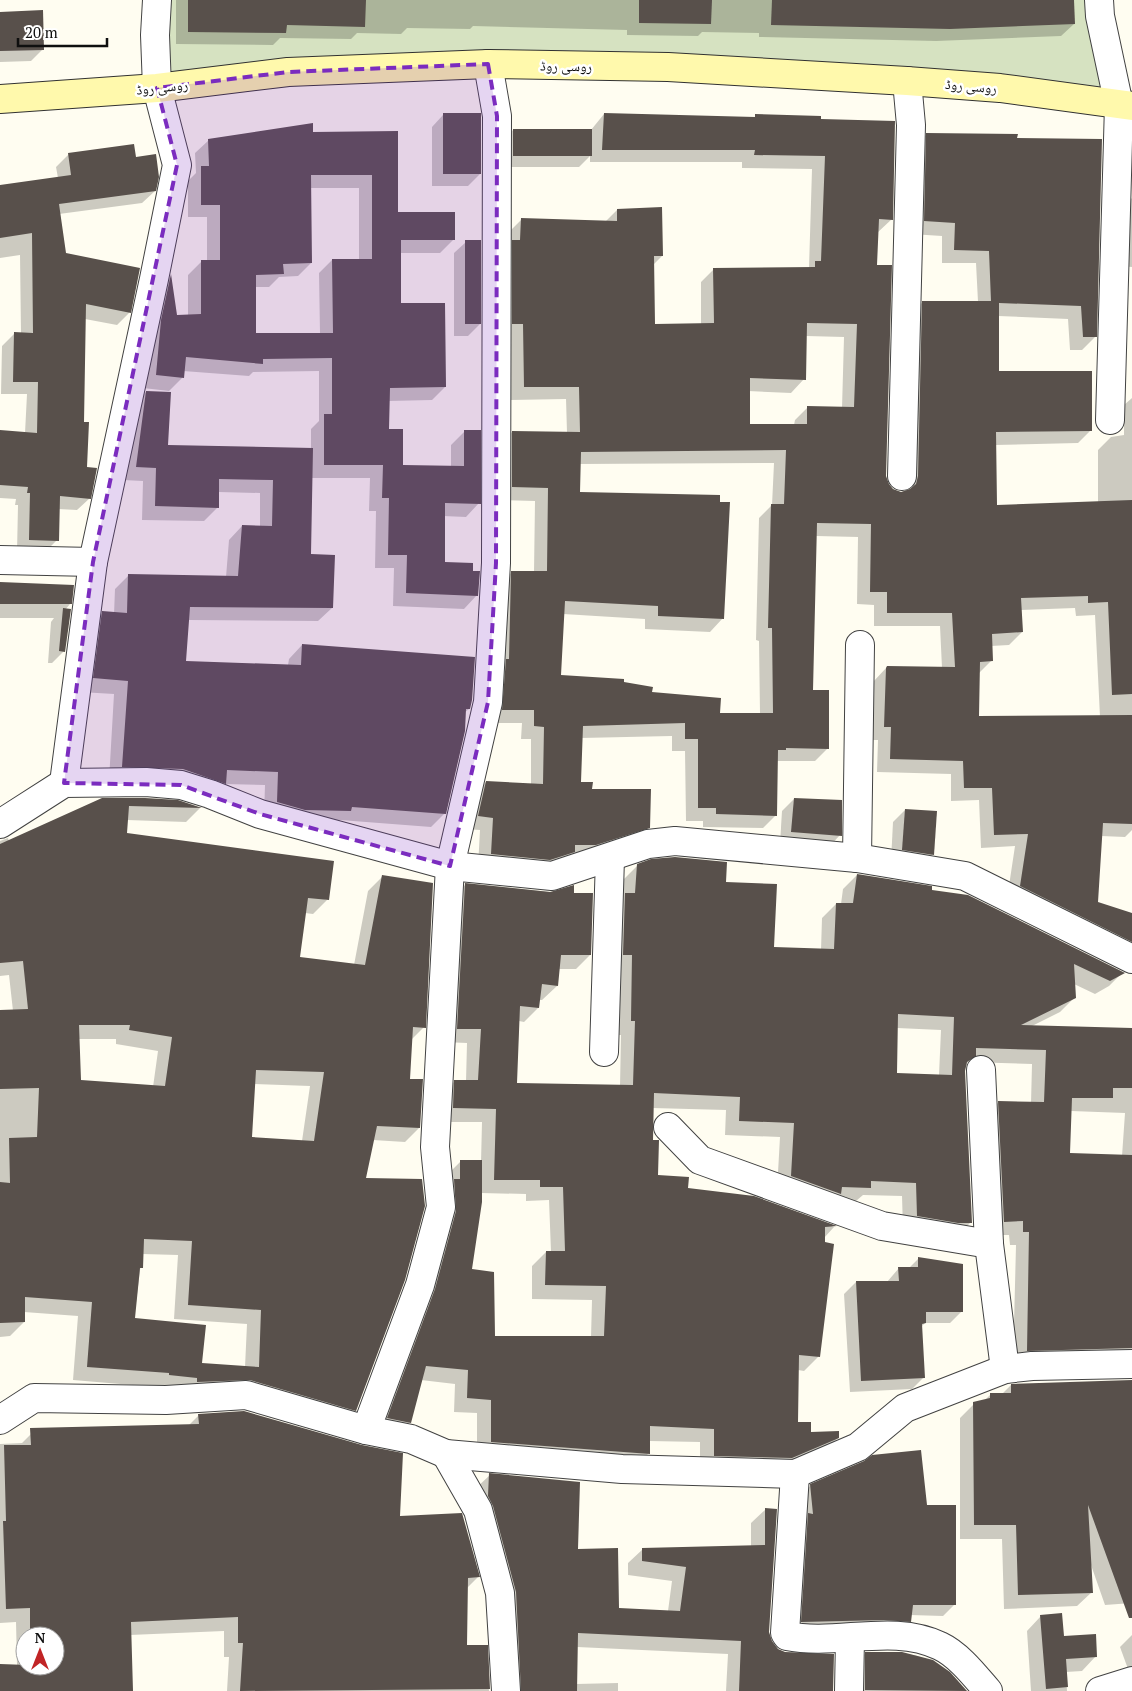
<svg xmlns="http://www.w3.org/2000/svg" width="1132" height="1691" font-family="'PT Serif','Noto Naskh Arabic',serif">
<rect width="100%" height="100%" fill="#fffdf1"/>
<path fill="#d6e2c1" d="M157 0H1099L1119 105 668 67 157 88Z"/>
<g fill="#0003" fill-rule="evenodd">
<path d="M176 0H1073L1074 24 1061 36 936 41 759 37V33L702 32 698 36 627 35V30L473 26 470 29 407 28 401 34 357 33 351 39 280 38 273 45 176 44Z"/>
<path d="M0 13 43 49 31 61 0 62Z"/>
<path d="M604 114 753 118 756 116 820 121 892 219 877 233 876 266 885 476 887 484 893 490 901 493 905 491 909 315 923 302H978L976 263H942V236L911 234 914 147 927 134 1016 139 1096 336 1082 350H1070L1068 319 998 316V372L1091 430 1078 443 995 445 996 506 1098 502V450L1111 437 1124 435V405L1132 398V830L1125 837 1101 836 1097 903 1132 914V942L1119 955 1007 899 1015 846 981 848 979 800 951 801V774L877 772 878 740H872L873 682 887 667 942 668 940 626H874V605L857 604 858 537 816 536 812 691 828 748 815 761H777L776 815 763 828 703 827V821H686L685 751H672V736L581 738 580 783 649 827 636 841 560 865 478 867 480 830 465 829 473 795 486 782 531 785V739H521L522 723H490L498 586 512 572H534L535 501 499 500V445L512 432 567 433 566 399 511 400V337H499L508 233 521 220 605 222 617 210 662 256 653 265 654 325H701V282L714 269 809 268 812 169 742 168V162H590V156L579 167H501V142L513 130H591ZM806 336 844 337 842 408 808 407 795 420 794 425 748 426V391L791 393 804 379ZM774 463 772 505 759 518 756 640 759 641 760 714H719L623 684 560 676 563 614 645 619V629L710 632 723 618 579 493V464ZM1075 608 1076 616 1095 615 1100 717H978V674L992 660 991 646 1009 645 1022 632 1021 610Z"/>
<path d="M443 115 480 174 468 186H432V127Z"/>
<path d="M312 133H397V213L454 239 440 253H400V304L445 387 432 400 388 401V430L402 466 451 467V445L465 431 479 503 466 517 443 516V563L472 572 477 595 464 609 393 606 394 568H375L376 511H369L370 478H311L310 556 332 608 318 621 188 620 184 662 288 665 289 659 302 645 469 709 464 713 445 813 431 827 340 820 336 824 264 816 265 785 224 784 211 797 109 780 114 694 80 692 89 626 103 613 114 614 115 589 129 575 226 577 229 540 242 526 260 527V493L218 492V507L204 521 142 520 143 481 123 480 133 406 146 392 166 446 311 450V429L319 421V371L253 372 249 376 183 371 182 378 169 391 143 388 158 289 170 277 176 317 188 316V275L202 261 207 262V217H188V181L196 173 195 153 209 140ZM310 188H359V260H332L319 273 320 334 254 335 255 287H269L279 277 298 276 311 263Z"/>
<path d="M69 154 135 158 155 191 142 203 59 214 65 254 139 269 129 313 117 325 85 319 83 423 90 498 77 510 58 509 57 540 45 552H17L18 505H15L16 499 0 498V432L25 433 27 394H1L2 346 14 334H21L20 255 0 258V186L58 178 56 167Z"/>
<path d="M1132 198V267L1118 266 1119 211Z"/>
<path d="M466 242 480 324 468 336H454V253Z"/>
<path d="M0 583 73 586 70 604 65 610 64 651 52 663H48L51 622 54 618H0Z"/>
<path d="M102 799 178 802 200 808 186 822 127 820 126 834 327 900 313 914 305 913 299 958 354 965 368 891 382 877 424 1027 411 1040 409 1081 419 1128 405 1142 373 1140 364 1179 355 1410 341 1425 156 1387 73 1380 78 1316 24 1312V1322L10 1336 0 1337V1012L13 1011 9 975 0 976V841L8 838 9 841ZM78 1039H116V1044L158 1051 153 1087 80 1081ZM254 1084 310 1086 302 1141 250 1138ZM142 1254 178 1255 174 1319 247 1324 245 1367 201 1364 134 1319Z"/>
<path d="M794 799 840 835 829 847 780 844 782 811Z"/>
<path d="M905 810 933 854 921 866 891 861 893 822Z"/>
<path d="M638 865 725 883 773 948 821 950 822 918 836 904H841L843 889 857 875 931 891 1122 973 1109 986 1095 994 1074 984 1075 997 1060 1012 1030 1027 1132 1029V1372L1013 1364 1016 1245H1010L1009 1235H990L984 1116 999 1102 1031 1103 1032 1064 968 1062 964 1071 971 1222 957 1236 903 1230 902 1196 863 1195 856 1201H833L777 1190 780 1137 725 1135 726 1110 652 1108 651 1141 657 1176 687 1190 753 1197 834 1227 824 1238 818 1357 804 1371 798 1370 797 1423 810 1434 838 1438 824 1452 777 1472 700 1470V1442L649 1441 648 1454 634 1468 477 1456V1413L454 1412 455 1384 421 1380 410 1422 396 1437 374 1432 447 1175 461 1161 481 1162 482 1122H439L441 1095 455 1081H466L467 1043 443 1042 452 899 466 884 573 894 590 955 576 969H558L557 986 542 1000H539L538 1008 524 1022 519 1021 516 1084 620 1086 621 1035H618L623 880ZM897 1028 941 1030 939 1075 896 1074ZM1071 1111 1125 1113 1122 1156 1069 1154ZM481 1193 526 1194V1201L549 1200 551 1252H546L532 1266V1299L592 1300 591 1337 494 1338 471 1271Z"/>
<path d="M918 1259 962 1311 950 1323H925L921 1327 924 1377 912 1389 850 1392 844 1294 856 1282H887L899 1268H909Z"/>
<path d="M1132 1381V1603L1105 1605 1091 1565 1092 1592 1077 1606 1004 1609 1002 1539H960V1418L974 1404 984 1401 991 1394H1002L1011 1385Z"/>
<path d="M199 1415 398 1517 478 1577 466 1589 465 1646 486 1647 489 1691H227L229 1657H224V1631L130 1635 131 1691H0V1665H17L16 1622 0 1623V1444L22 1443 36 1429 188 1426ZM25 1636H55V1666H25Z"/>
<path d="M490 1475 576 1551 618 1609 668 1611 672 1581 628 1575V1563L643 1549 751 1546V1523L766 1509 768 1632 771 1642 778 1650 832 1691H726L728 1654 577 1647 576 1684 618 1683V1691H507L475 1489Z"/>
<path d="M811 1485 926 1506 954 1605 943 1616 910 1615V1621L899 1632H791L800 1497Z"/>
<path d="M1041 1616 1063 1638 1096 1656 1082 1671 1066 1672 1067 1691H1031L1027 1631Z"/>
<path d="M1132 1635V1680L1120 1647Z"/>
<path d="M866 1653H902L918 1656 938 1664 966 1691H850L851 1667Z"/>
</g>
<g fill="#58504b" fill-rule="evenodd">
<path d="M188 0H366L365 27 287 25 286 33 188 32Z"/>
<path d="M639 0H712L711 24 639 23Z"/>
<path d="M772 0H1074L1075 24 950 29 771 25Z"/>
<path d="M43 10 44 50 0 51V12Z"/>
<rect x="443" y="113" width="38" height="61"/>
<path d="M604 113 755 117V114L821 116V119L895 121 893 220 879 219 877 265H892L886 476 889 484 893 489 901 492 910 489 916 484 918 476 922 301H991L989 251 954 250 955 223 924 221 926 133 1018 134 1017 138 1102 139 1097 337H1083L1081 306 999 303V371H1092V431L996 432 997 505 1132 500V694L1112 695 1108 602 1088 603V596L1021 598 1023 632 992 634 993 661 980 662 979 716 1132 715V824L1103 823 1098 902 1132 913V942L1020 886 1028 834 994 835 992 788H964L963 761 890 759 891 727H884L886 668 887 666 955 667 952 613H887V592H870L871 524 817 523 813 690H829V749L786 748V750H778L777 816 716 814V808H698V739H685V723L583 726 581 782H593L592 789H651L650 828 596 845H575V852L550 860 491 854 493 818 478 816 486 781 543 784 544 727 534 726V710H502L506 659H509L511 571H547L548 488 512 487V431L580 432 579 387H524L523 324H512V240H520L521 218 617 221V209L662 207 663 256H654L655 324 714 323 713 268 815 267V261H821L825 156 754 155 755 150H602ZM807 323 857 324 854 407 807 406V424H750V378L806 380ZM786 450 784 504H771L768 628H772L773 713H720L721 698 652 692 653 687 624 682V679L561 675 565 601 658 606V616L724 619 730 502H720V495L580 492 581 452Z"/>
<path d="M313 123V132L398 131V212H455V240H401V303H445L446 387 390 388 389 429H403V465L464 466V430H481V504L445 503V562L473 563V571H480L478 596 406 593 407 555H388L389 498H382L383 465H324V414H332V358L263 359V364L186 357 184 378 156 375 161 320 171 274 177 315 201 314V260H220V205H201V166H209L208 139ZM311 175H372V259H332L333 333H256V275L284 274 283 264 312 263Z"/>
<rect x="513" y="129" width="79" height="27"/>
<path d="M134 144 136 157 156 154 159 177 156 191 59 204 66 253 140 268 131 313 86 304 84 422H89L87 467 97 468 91 499 60 496 59 541 29 540 30 493H27L28 487 0 485V430L37 433 38 382H13L14 332 33 333 32 233 0 238V185L71 175 68 153Z"/>
<rect x="465" y="240" width="16" height="84"/>
<path d="M146 391 171 392 168 445 313 448 311 554 335 555 333 608 190 607 186 661 301 665 302 644 475 657 472 700 470 709H466L465 731 446 814 352 807 351 811 305 810 277 802 278 772 227 770 226 784 183 769 122 767 128 681 93 678 102 611 127 613 128 574 238 576 242 525 272 526 273 480 219 479V508L155 506 156 468 136 467Z"/>
<path d="M0 582 74 585 72 604H0Z"/>
<path d="M63 608 71 609 65 652 59 651Z"/>
<path d="M102 798H145L178 800 202 808 129 806 127 833 334 861 329 900 308 898 300 957 365 965 382 875 433 883 426 1028 413 1027 410 1079H423L420 1128 377 1126 366 1178 422 1179 425 1206 405 1280 356 1411 250 1380 197 1382V1378L169 1375V1373L87 1367 92 1302 25 1297V1322L0 1323V1182L10 1183 9 1138 37 1137 39 1088 0 1089V1010L28 1009 23 961 0 963V844ZM79 1025H130L129 1030 172 1037 165 1086 81 1080ZM256 1070 324 1072 314 1141 252 1137ZM144 1239 192 1241 188 1305 261 1310 259 1367 202 1363 206 1325 135 1318 140 1268H143Z"/>
<path d="M794 798 842 800V836L791 832Z"/>
<path d="M905 809 937 811 934 855 902 850Z"/>
<path d="M675 857 727 862 726 882 777 884 774 947 834 949 836 903H853L857 874 932 886V890L968 895 1125 973 1110 981 1074 964 1076 998 1021 1025 1132 1028V1088H1113V1098H1072L1070 1153 1132 1155V1348L1027 1351 1029 1232H1023V1221L1004 1222 998 1101 1044 1102 1046 1050 976 1048V1056L967 1062 965 1071 972 1223H958L917 1216 916 1183 871 1181V1188L842 1187 841 1194 791 1176 794 1123 739 1121 740 1097 654 1093 653 1140H659L658 1175 689 1177 688 1188 754 1196 837 1226 825 1227V1242L834 1244 820 1357 799 1355 798 1422H811V1432L839 1431V1438L792 1458 714 1456V1429L650 1426V1454L491 1442V1400L467 1398 468 1370 426 1366 411 1423 387 1418 435 1289 456 1211 454 1179H460V1160H482V1202L472 1269 494 1272 495 1336H604L606 1286 545 1285 546 1251H565L563 1187H540V1180H494L496 1109 453 1108 454 1080H478L481 1029H457L465 883 550 892 574 885V893H593L591 955H561L558 986 542 984 539 1008 520 1006 517 1083 633 1085 635 1021H631L632 955H623L625 893H635L637 864 651 859ZM898 1014 954 1017 952 1075 897 1073Z"/>
<path d="M918 1257 963 1264V1312H926V1323L922 1324 925 1378 861 1381 856 1281H899L898 1267H918Z"/>
<path d="M1132 1380V1618H1129L1088 1505 1093 1593 1018 1595 1016 1525H974L973 1402 990 1398V1393H1011V1384Z"/>
<path d="M244 1411 362 1445 403 1453 400 1516 462 1513 480 1577 468 1578 467 1645H488L490 1689 240 1691 243 1643H238V1617L131 1622 133 1691H0V1664L55 1666V1636H30V1608L6 1609 3 1521H6L4 1445H31L30 1428 199 1424 198 1414Z"/>
<path d="M921 1450 927 1505H956V1605H913L911 1622 884 1620 801 1622 808 1513 813 1514 810 1484 864 1461 872 1455Z"/>
<path d="M489 1473 580 1482 578 1549 618 1548 619 1608 680 1611 686 1567 642 1561V1548L765 1545V1508L777 1509 769 1632 772 1641 778 1649 785 1652 834 1654 833 1691H739L741 1641 578 1633 577 1691H521L516 1592 493 1506 488 1496Z"/>
<path d="M1062 1613 1064 1636 1096 1634 1097 1657 1066 1659 1068 1687 1046 1689 1040 1615Z"/>
<path d="M865 1652H902L933 1660 950 1672 967 1691 865 1690Z"/>
</g>
<g fill="none" stroke-linecap="round" stroke-linejoin="round">
<g stroke="#424242" stroke-width="30">
<g id="street">
<path d="M1099 0 1100 16 1119 105 1110 420"/>
<path d="M902 476 911 125 907 81"/>
<path d="M0 560 93 562"/>
<path d="M64 783 93 562 154 279 177 165 157 88 155 35 157 0"/>
<path d="M0 824 64 783 146 782 181 785 210 794 260 814 450 866 552 876 648 844 675 841 857 858 965 876 1132 959"/>
<path d="M857 858 860 645"/>
<path d="M604 1052 610 858"/>
<path d="M981 1070 989 1244 1005 1369"/>
<path d="M668 1127 700 1160 882 1226 989 1244"/>
<path d="M0 1420 34 1398 166 1400 246 1395 366 1430 411 1439 446 1454 622 1469 795 1474 858 1447 905 1408 1005 1369 1032 1366 1132 1364"/>
<path d="M366 1430 420 1285 441 1207 435 1147 450 866 488 702 496 563 497 116 488 64"/>
<path d="M446 1454 478 1510 500 1593 506 1691"/>
<path d="M795 1474 785 1633 787 1636C837 1646 893 1623 940 1646 959 1655 975 1676 988 1691"/>
<path d="M849 1691 850 1638"/>
<path d="M1100 1691 1132 1681"/>
</g>
</g>
<g stroke="#313131" stroke-width="30">
<path id="secondary" d="M0 99 157 88 288 72 488 64 668 67 907 81 1000 88 1132 106"/>
</g>
<use href="#street" stroke="#fff" stroke-width="28"/>
<use href="#secondary" stroke="#fff9ac" stroke-width="28"/>
</g>
<path fill="#7b2cbf" fill-opacity="0.2" stroke="#7b2cbf" stroke-width="4" stroke-dasharray="10 6" stroke-linejoin="round" d="M488 64 497 116 496 563 488 702 450 866 260 814 181 785 64 783 93 562 177 165 157 88 288 72Z"/>
<g text-anchor="middle" stroke-width="5" stroke-linejoin="round" paint-order="stroke">
<g font-size="14" fill="#0f0f0f" stroke="#fff">
<text transform="translate(566 66) rotate(1)" y="5">روسی روڈ</text>
<text transform="translate(971 86) rotate(5)" y="5">روسی روڈ</text>
<text transform="translate(162 87) rotate(-6)" y="5">روسی روڈ</text>
</g>
</g>
<g transform="translate(40 1651)"><circle r="24" fill="#ffffff" stroke="#9f9f9f"/>
<path d="M0-4L9 19L0 12L-9 19Z" fill="#c12425"/>
<text y="-8" font-size="14" font-weight="bold" text-anchor="middle" fill="#0f0f0f">N</text>
</g>
<path d="M18 38v8h89v-8" fill="none" stroke="#0f0f0f" stroke-width="2.5"/>
<text x="25" y="38" font-size="15" fill="#0f0f0f" stroke="#ffffff" stroke-width="4" paint-order="stroke">20 m</text>
</svg>
